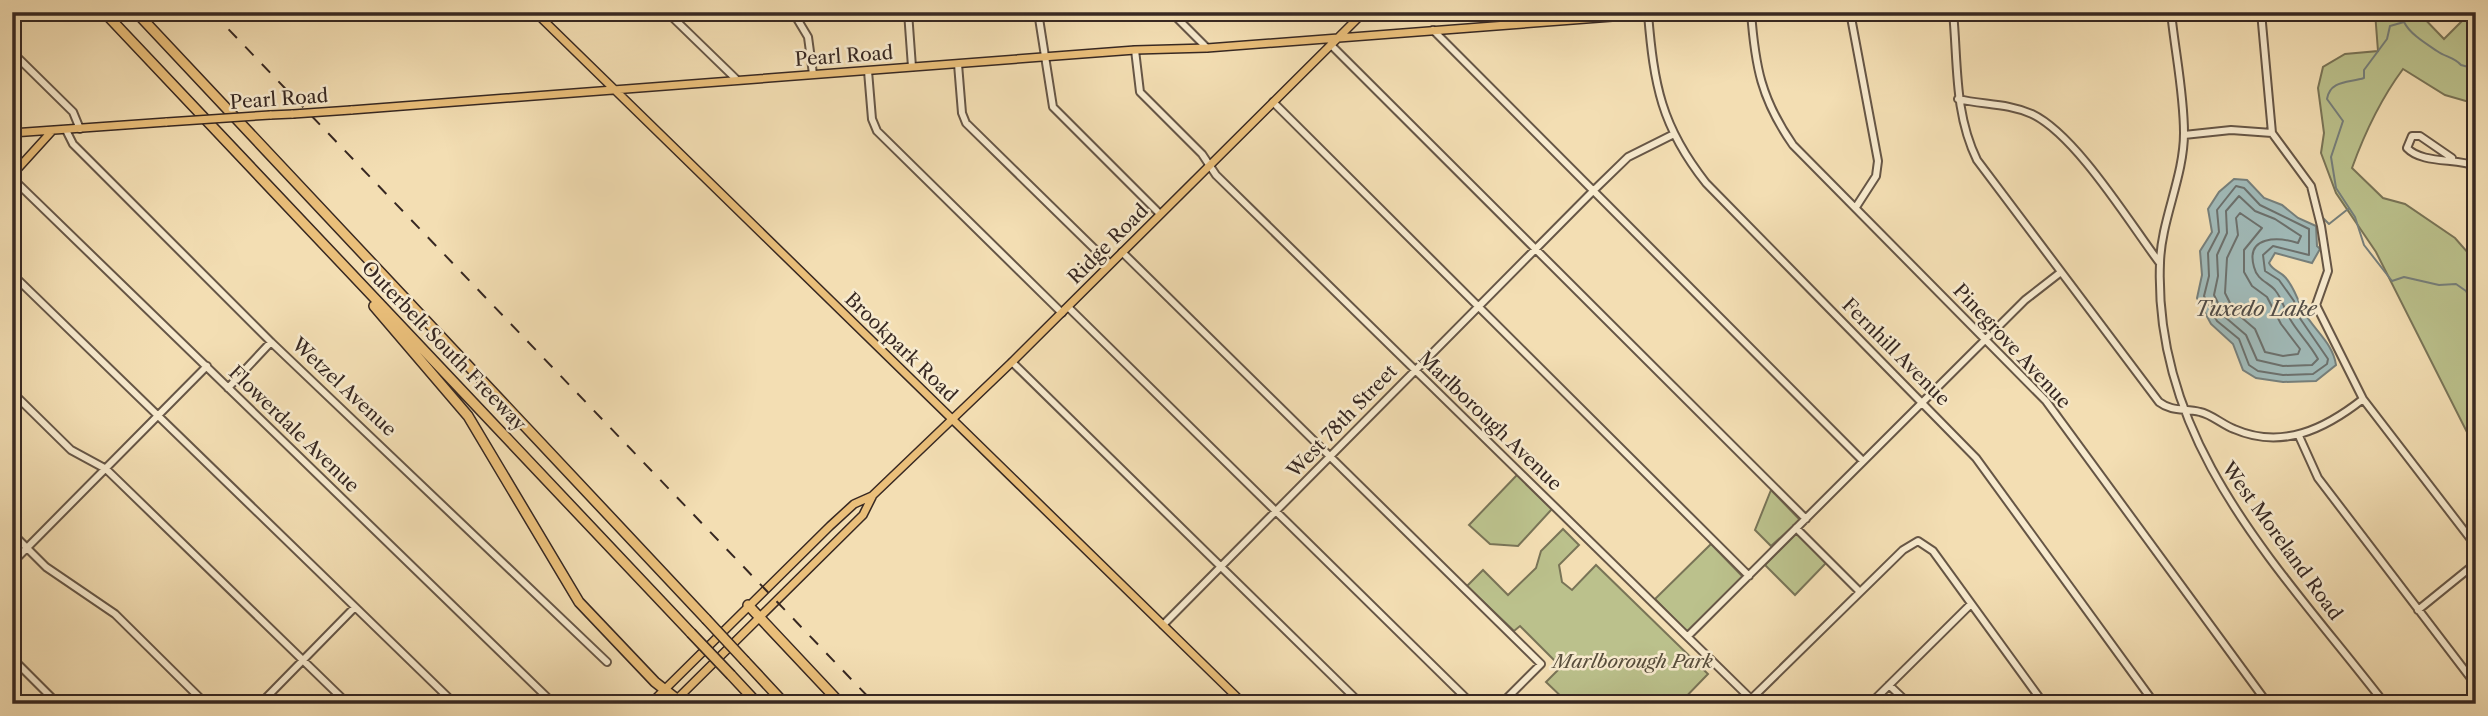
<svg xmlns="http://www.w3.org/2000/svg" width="2488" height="716" viewBox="0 0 2488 716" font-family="'Libre Caslon Text',serif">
<rect width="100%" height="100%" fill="#f3deb3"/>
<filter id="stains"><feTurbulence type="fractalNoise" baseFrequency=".00286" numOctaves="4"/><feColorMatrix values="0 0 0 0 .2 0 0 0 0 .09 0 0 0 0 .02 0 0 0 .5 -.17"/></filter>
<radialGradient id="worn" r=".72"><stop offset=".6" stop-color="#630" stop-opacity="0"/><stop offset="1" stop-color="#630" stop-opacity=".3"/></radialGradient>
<path fill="#bbc18c" stroke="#797457" stroke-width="2" d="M2375 12H2418L2444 39 2467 16 2476 25V104L2445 95 2403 69C2380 100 2365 132 2352 168L2383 198 2405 204 2455 238 2476 262V450L2376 252 2336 193 2321 153 2324 133 2318 88 2323 67 2345 54 2378 51Z
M1517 475 1552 509 1518 546 1490 544 1469 525Z
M1771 490 1800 520 1771 546 1755 530Z
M1563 529 1579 545 1559 565 1562 582 1572 590 1596 565 1708 674 1679 704H1569L1546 682 1561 667 1520 626 1514 631 1467 586 1483 570 1508 595 1536 568 1541 551Z
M1797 533 1826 563 1795 595 1765 565Z
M1711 544 1743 577 1687 632 1655 599Z"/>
<path fill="#a0b9b7" stroke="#767f7b" stroke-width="2" d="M2234 179 2247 180 2264 198 2282 205 2298 218 2316 226 2317 246 2320 249 2312 263 2275 253 2269 263C2273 271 2280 271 2285 277 2295 288 2297 300 2304 312 2314 330 2333 343 2336 365L2316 381 2283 382 2256 378 2243 370 2233 344 2211 324 2197 298 2202 275 2200 251 2212 232 2208 209 2219 192Z"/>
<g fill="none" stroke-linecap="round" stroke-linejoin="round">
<path stroke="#6c706c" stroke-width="2" d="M2236 186 2244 188 2260 205 2309 229V255L2273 246 2263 255 2265 271 2279 280 2294 301 2297 314 2328 359 2327 364 2313 374 2283 375 2258 371 2249 365 2239 339 2217 321 2204 296 2209 276 2208 253 2219 232 2217 210Z
M2239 196 2255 211 2275 219 2301 236 2298 243C2279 237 2245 235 2254 267 2257 280 2268 282 2275 290 2283 300 2284 309 2290 319 2298 333 2310 344 2318 359L2312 365 2283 366 2257 360 2246 335 2225 317 2214 295 2218 276 2217 255 2227 233 2226 211Z
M2240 213 2262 228 2244 250V272L2252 286 2267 297 2281 324 2300 349 2298 354 2283 356 2265 352 2255 329 2234 311 2225 293 2227 258 2238 235 2236 218Z"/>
<path stroke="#767f7b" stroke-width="2" d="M2476 69 2461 65C2454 57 2445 57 2437 51 2425 43 2410 34 2404 22L2390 26 2387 39 2364 70V78C2349 83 2330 80 2327 99L2343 121 2331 157 2336 188 2355 217 2364 245 2392 281 2404 277 2439 285 2456 284 2466 291 2476 309
M2323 218 2329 224 2348 209"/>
<g stroke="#665646" stroke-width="10">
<path id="minor" d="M667 12 736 79
M793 12 808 37 813 74
M908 12 912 67
M1038 12 1053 107 1160 214
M1171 12 1207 48
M1751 12C1755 66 1761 99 1793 145L2046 401 2268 704
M1850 12 1878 161 1876 176 1856 207
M1953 12C1958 63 1954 113 1977 160L2159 402C2172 412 2185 408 2200 412 2211 414 2223 425 2234 429 2282 450 2325 429 2363 399
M2171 12C2175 52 2184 93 2184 133 2184 177 2161 220 2160 263 2153 446 2281 569 2385 704
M2261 12 2272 133 2311 186 2321 226 2328 271 2316 305 2363 399 2476 546
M1648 14C1654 85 1661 126 1706 183L1976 458 2155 704
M1433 30 1863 461
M1331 45 1806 519
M1135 50 1140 92 1202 154 1216 175 1751 699
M12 52 73 112 80 129
M958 64 962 113 966 123 1110 264
M868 71 872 119 877 131 1062 313
M1958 99C1983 105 2007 103 2032 114 2076 135 2129 222 2159 262
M1273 102 1749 576
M66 130 73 144 271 342 607 662
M2184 135 2231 130 2272 133
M2452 158 2420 136H2412L2407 148C2422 164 2456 158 2476 166
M12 178 554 704
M1122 252 1541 664 1501 704
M12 274 455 704
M1068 307 1472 704
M1012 362 1361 704
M228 388 271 342
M12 392 71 450 106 469 348 704
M2299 436 2318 478 2476 685
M1796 528 1860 592
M12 533 46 567 115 614 206 704
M12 563 207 366
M2418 610 2476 563
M1163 625 1593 191 1628 157 1674 134
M1688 636 2025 300 2061 272
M12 658 58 704
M1889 685 1909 704
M260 704 355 607
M1746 704 1903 550 1918 541 1933 551 2044 704
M1870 704 1971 604"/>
</g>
<g stroke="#372822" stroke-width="10">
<path id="major" d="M535 12 1244 704
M2468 12 2476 20
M351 110 1135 50 1207 48 1678 12
M270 115 293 114
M12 133 167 122
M12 175 52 131
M650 704 830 526 854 504 872 496 1012 362 1364 12
M672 704 863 515 872 497"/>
</g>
<g stroke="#372822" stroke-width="12">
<path id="highway" d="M104 12 691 633
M136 12 706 619
M374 306 468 416 579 602 655 682 683 704
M748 605 841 704
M745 661 785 704
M731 675 758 704"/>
</g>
<use href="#minor" stroke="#f7eace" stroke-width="6"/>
<use href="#major" stroke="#eabf7a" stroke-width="7"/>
<use href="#highway" stroke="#eabf7a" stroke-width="9"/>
<path stroke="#372822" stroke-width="2" stroke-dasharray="12 12" stroke-linecap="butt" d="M212 12 875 704"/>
<g stroke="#372822" stroke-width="10" stroke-linecap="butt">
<path id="major-bridge" d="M293 114 351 110
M167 122 270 115"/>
</g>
<g stroke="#372822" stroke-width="12" stroke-linecap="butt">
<path id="highway-bridge" d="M706 619 745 661
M691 633 731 675"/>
</g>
<use href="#major-bridge" stroke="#eabf7a" stroke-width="7"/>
<use href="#highway-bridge" stroke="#eabf7a" stroke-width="9"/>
</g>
<g text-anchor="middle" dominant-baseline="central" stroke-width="5" stroke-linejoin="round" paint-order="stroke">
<g font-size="19" fill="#372822" stroke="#f7eace">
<text transform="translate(844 56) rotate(-4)">Pearl Road</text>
<text transform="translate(279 99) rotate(-4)">Pearl Road</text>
<text transform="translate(1108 244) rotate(-45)">Ridge Road</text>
<text transform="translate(444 346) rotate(46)">Outerbelt South Freeway</text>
<text transform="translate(2012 346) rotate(47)">Pinegrove Avenue</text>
<text transform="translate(901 347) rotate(44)">Brookpark Road</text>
<text transform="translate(1896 352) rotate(45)">Fernhill Avenue</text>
<text transform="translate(344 387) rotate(43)">Wetzel Avenue</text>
<text transform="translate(1342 421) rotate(-46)">West 78th Street</text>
<text transform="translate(1490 421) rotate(44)">Marlborough Avenue</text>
<text transform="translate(294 429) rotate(44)">Flowerdale Avenue</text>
<text transform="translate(2282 541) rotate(54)">West Moreland Road</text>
</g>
<g font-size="19" font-style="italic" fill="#584e3c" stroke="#f7eace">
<text x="1633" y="661">Marlborough Park</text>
</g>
<g font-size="21" font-style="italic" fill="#514c47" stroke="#f7eace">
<text x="2256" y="308">Tuxedo Lake</text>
</g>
</g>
<rect width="2488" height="716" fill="none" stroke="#f3deb3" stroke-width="42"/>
<rect x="14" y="14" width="2460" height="688" fill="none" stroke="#372822" stroke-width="3.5"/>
<rect x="21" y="21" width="2446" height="674" fill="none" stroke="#372822" stroke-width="2"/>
<rect width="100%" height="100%" filter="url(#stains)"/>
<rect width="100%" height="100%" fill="url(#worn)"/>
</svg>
